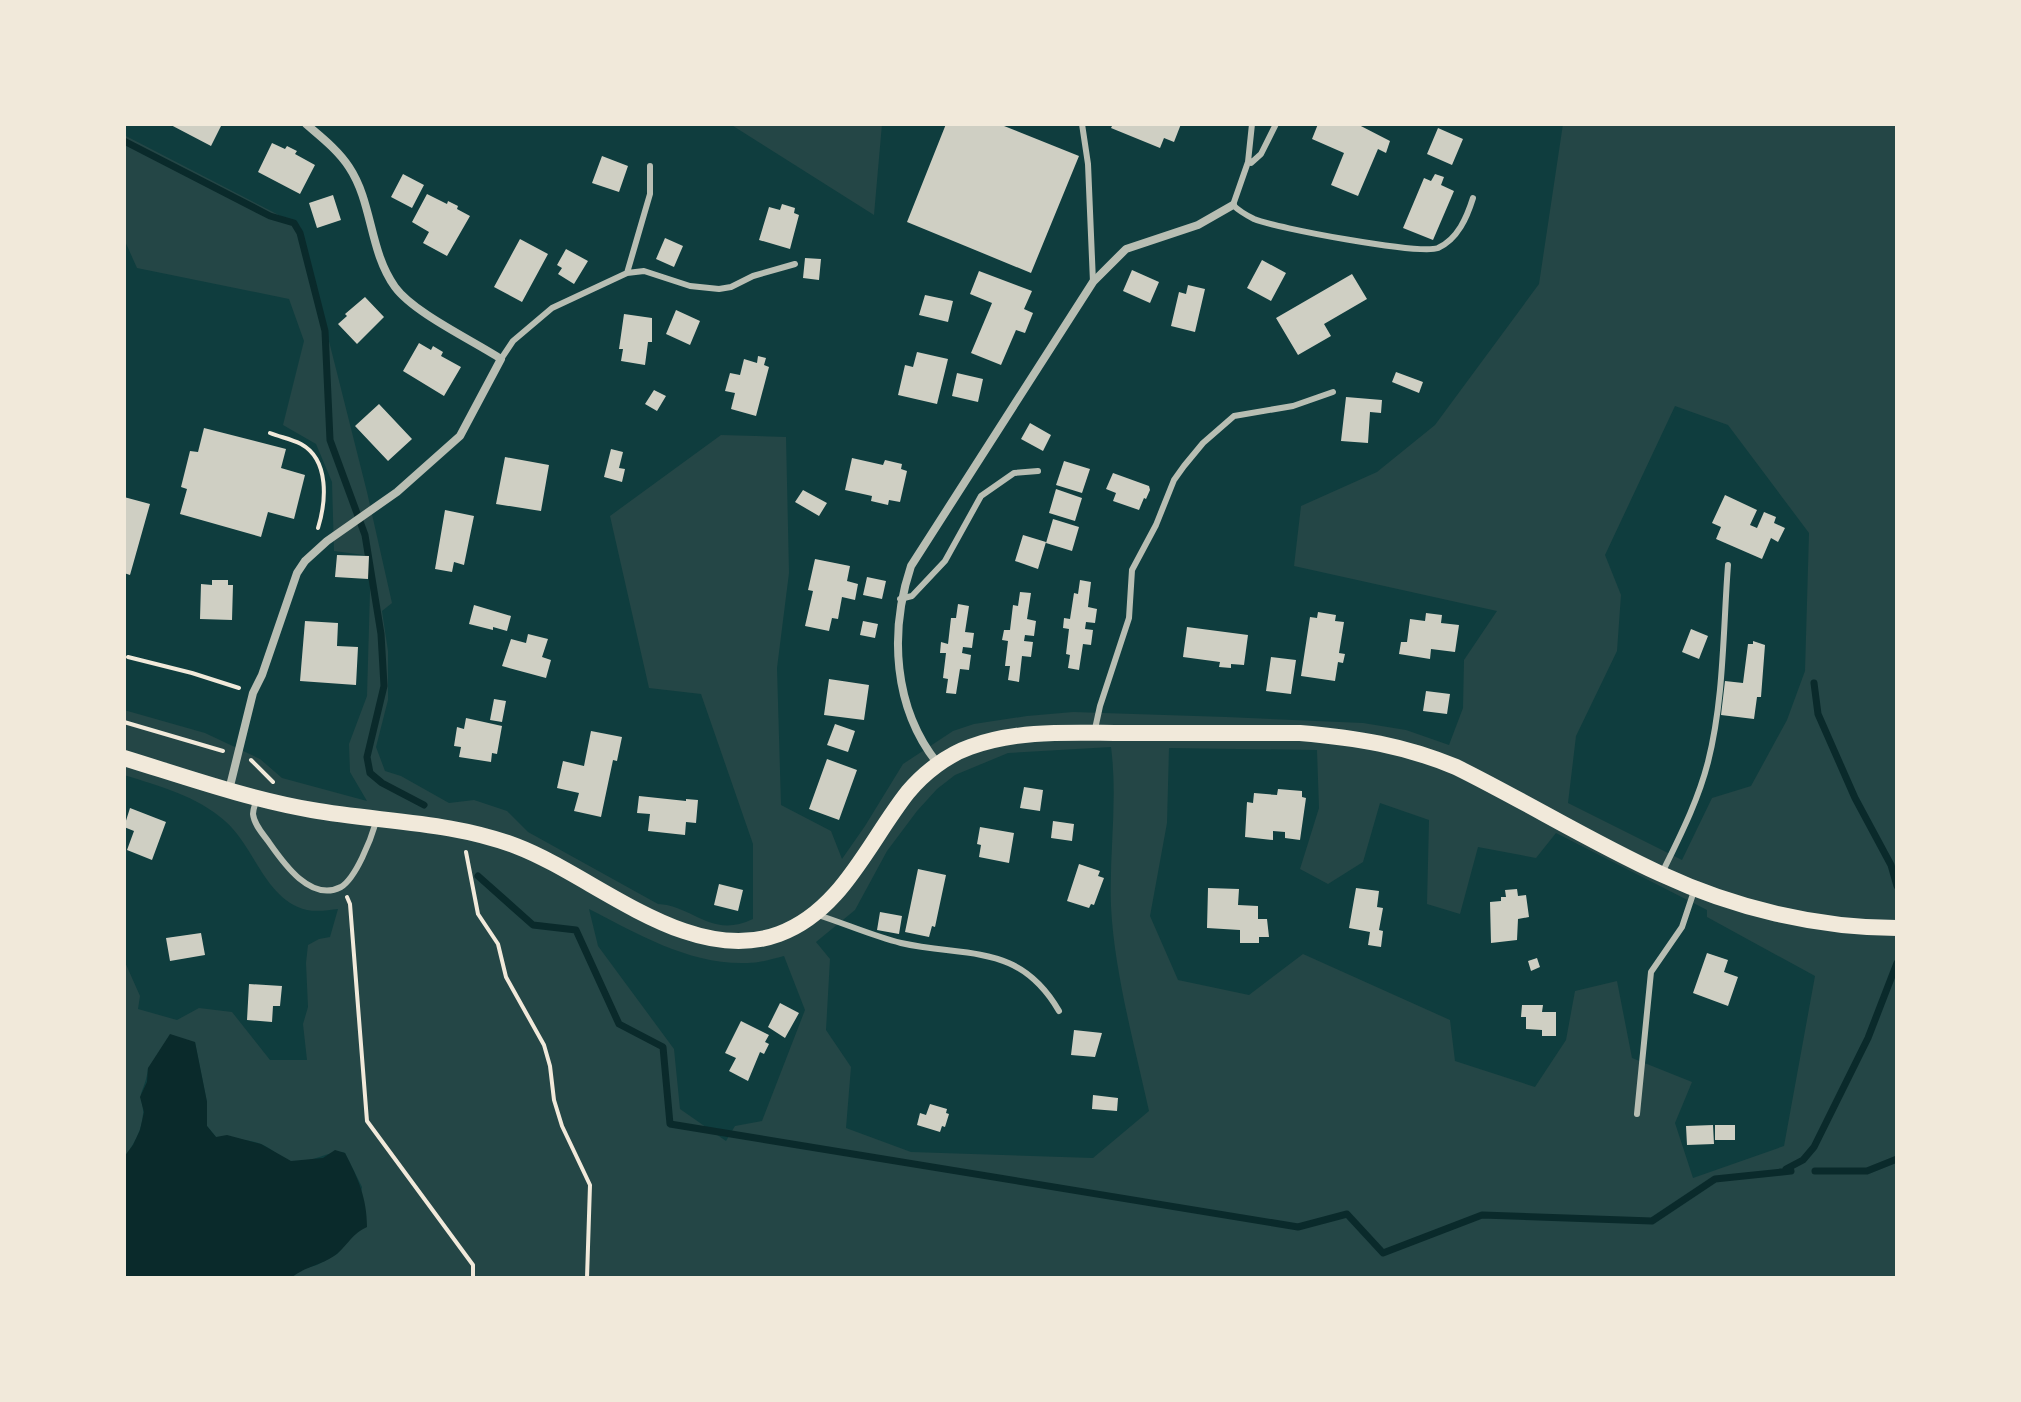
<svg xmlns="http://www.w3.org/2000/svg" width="2021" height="1402" viewBox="0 0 2021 1402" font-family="'DM Sans',sans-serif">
<rect width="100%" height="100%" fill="#0f3d3e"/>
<path fill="#244646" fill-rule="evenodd" d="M730 124H882L874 215Z
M1563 124H1897V1278H291L303 1269 317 1265 337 1254 356 1232 362 1187 345 1153C333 1148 308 1166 289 1161 279 1157 271 1148 261 1144 248 1139 230 1139 216 1137L207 1126V1102L195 1042 148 1068C147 1079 144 1085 141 1094 140 1101 144 1107 143 1114 142 1130 134 1145 124 1157V960L140 996 138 1009 177 1020 199 1008 232 1012 270 1060H307L303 1024 308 1007 306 963 308 945 319 939 330 937 338 909C329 910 317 912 307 910 265 900 255 847 225 821 197 796 159 786 124 775V710L205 733 260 759 282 778 367 801 350 772 349 744 367 696 371 556 334 551 332 482 316 444 283 425 304 341 289 299 137 268 124 239V135L300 226 367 492 392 603 382 611 388 651V700L376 747 385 771 401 776 449 803 474 800 507 811 528 832 658 904C694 906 711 939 753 919V844L701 694 649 688 610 516 721 435 786 437 789 573 777 668 781 805 831 831 842 859 865 826 903 764 953 731 974 724 1027 716 1073 712 1226 717 1363 723 1406 730 1449 745 1463 708 1464 660 1497 611 1294 566 1301 506 1377 472 1435 425 1539 284ZM1675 406 1728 425 1809 533 1805 671 1787 720 1751 786 1712 798 1682 860 1568 803 1576 736 1617 651 1621 595 1605 555ZM1111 747C1118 800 1109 853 1111 906 1114 971 1135 1047 1149 1111L1093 1158 911 1152 846 1128 851 1067 826 1030 830 959 816 942 855 910 887 851 917 811 937 789 955 775 1008 753ZM1169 748 1317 750 1319 808 1300 869 1328 884 1363 862 1380 803 1429 820 1427 904 1460 914 1478 847 1536 858 1556 833 1707 910V917L1815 976 1784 1146 1693 1178 1675 1123 1692 1082 1632 1058 1617 981 1575 991 1566 1040 1535 1087 1455 1061 1450 1020 1303 954 1249 995 1178 980 1150 916 1167 823ZM589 909C638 934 690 965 747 963 760 963 772 959 784 956L805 1010 762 1121 735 1126 726 1141 680 1109 674 1049 598 946Z"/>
<path fill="#0a2a2b" d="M170 1034 195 1042 207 1102V1126L216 1137 227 1135 261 1144 291 1161 323 1158 335 1150 345 1153C358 1178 367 1198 367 1227 353 1233 349 1243 338 1253 324 1265 305 1266 291 1278H124V1157L133 1145 140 1130 144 1112 140 1097 147 1082 148 1068Z"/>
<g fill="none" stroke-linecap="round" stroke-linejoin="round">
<path stroke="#0a2a2b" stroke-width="7" d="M124 141 270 216 294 223 300 233 325 331 330 440 365 535 381 634 384 686 367 757 370 773 382 783 424 805
M1814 683 1818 714 1855 798 1891 865 1897 886
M478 876 533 925 576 930 619 1024 663 1047 670 1124 1298 1227 1347 1214 1383 1253 1482 1215 1652 1221 1715 1179 1791 1171
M1786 1169 1803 1160 1814 1147 1868 1038 1897 963
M1815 1171H1867L1897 1159"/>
</g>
<path fill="#cfcfc3" d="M169 124H222L211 146Z
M946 124H999L1079 156 1031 273 907 222Z
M1113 124H1181L1174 142 1164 138 1160 148 1111 128Z
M1318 124H1357L1390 141 1386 153 1378 149 1358 196 1331 185 1344 153 1312 139Z
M1438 128 1463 139 1452 165 1427 154Z
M272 143 285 149 287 146 297 151 295 154 315 165 300 194 258 172Z
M602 156 628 166 619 192 592 183Z
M403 174 424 185 412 208 391 197Z
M1435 174 1444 177 1441 185 1454 191 1433 240 1403 228 1424 178 1431 181Z
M427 194 447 204 448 201 458 206 457 209 470 216 447 256 423 243 429 232 412 222Z
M333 195 341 220 317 228 309 203Z
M782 204 795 208 794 213 799 215 790 249 759 240 769 207 780 210Z
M665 238 683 246 674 267 656 259Z
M520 239 548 254 522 302 494 287Z
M566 249 588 261 574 284 558 274 562 268 557 265Z
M805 258 821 259 819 280 803 278Z
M1262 260 1286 273 1271 301 1247 288Z
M1132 270 1159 282 1150 303 1123 291Z
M979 271 1032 291 1024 309 1033 313 1025 333 1016 330 1001 365 971 353 992 303 970 294Z
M1352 274 1367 299 1324 324 1331 336 1298 355 1276 318Z
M1188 285 1205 289 1195 332 1171 326 1179 292 1186 294Z
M925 295 953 301 948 322 919 315Z
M365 297 384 317 357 344 338 324 347 316 345 314Z
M676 310 700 321 690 345 666 334Z
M624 314 652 318V342H648L645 365 621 361 623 349H619Z
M419 343 431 350 433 346 443 352 441 356 461 367 444 396 403 371Z
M917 352 948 359 937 404 898 395 905 365 913 367Z
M758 356 766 358 764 365 769 367 756 416 731 409 735 393 725 391 730 373 740 375 744 359 757 363Z
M1396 372 1423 382 1419 393 1392 382Z
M957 373 983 379 978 402 952 396Z
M654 390 666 396 657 411 645 404Z
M1346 397 1382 400 1381 413 1370 412 1368 443 1341 441Z
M379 404 412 439 388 461 355 426Z
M1030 423 1051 435 1043 451 1021 439Z
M204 428 286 449 281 468 305 475 294 519 268 512 261 537 180 514 187 489 181 487 190 451 198 452Z
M611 449 623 452 619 468 625 469 622 482 604 477Z
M505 457 549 465 541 511 496 504Z
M852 458 883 465 885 460 902 464 901 469 907 471 900 502 889 500 888 505 871 501 872 496 845 490Z
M1064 461 1090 469 1082 493 1056 485Z
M1113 473 1149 486 1150 490 1146 499 1144 498 1139 510 1113 501 1116 493 1106 489Z
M1056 489 1082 498 1075 521 1049 513Z
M803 490 827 503 819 516 795 502Z
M1725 495 1757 510 1750 525 1757 528 1764 512 1776 517 1774 523 1785 528 1778 542 1771 538 1762 559 1716 539 1721 527 1712 523Z
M124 497 150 504 130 575 124 573Z
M445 510 474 516 464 565 454 562 452 572 435 569Z
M1053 519 1079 527 1072 551 1046 543Z
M1023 535 1046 542 1038 569 1015 561Z
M337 555 369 556 368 579 335 577Z
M815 559 850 566 847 581 858 584 855 600 842 597 838 619 832 618 829 631 805 626 813 591 808 590Z
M867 577 886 581 882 599 863 595Z
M212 580H228V585H233L232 620 200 619 201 584 212 585Z
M1080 580 1091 582 1088 607 1097 609 1095 623 1086 622 1085 629 1093 630 1091 645 1083 644 1079 670 1068 668 1070 655 1066 654 1069 629 1063 628 1064 618 1070 619 1074 593 1078 594Z
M1020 592 1031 593 1027 619 1036 621 1034 636 1025 635 1024 641 1033 642 1031 657 1022 656 1019 682 1008 680 1010 666H1005L1008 641 1002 640 1004 630H1010L1013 605 1018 606Z
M958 604 969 606 965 632 974 633 972 648 963 647 962 653 971 655 969 670 960 669 956 694 946 693 948 679 943 678 946 653H940L941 642 948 644 951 618H956Z
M474 605 511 616 507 631 493 627V630L469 624Z
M1318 612 1336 615 1335 621 1344 622 1339 653 1345 654 1343 663 1338 662 1335 681 1301 676 1310 617 1317 618Z
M1426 613 1442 615 1441 623 1459 625 1455 652 1431 649 1430 659 1399 654 1401 642H1407L1410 619 1425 621Z
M305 621 338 623 337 646 358 647 356 685 300 681Z
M863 621 878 624 875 638 860 635Z
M1187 627 1248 635 1244 665 1231 664V668L1219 667 1220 662 1183 657Z
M1691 629 1708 636 1699 659 1682 652Z
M528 634 548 639 542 657 551 660 546 678 502 666 511 639 526 643Z
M1753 641 1765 645 1761 697H1757L1754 719 1721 715 1725 681 1743 683 1748 644H1753Z
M1271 657 1296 660 1291 694 1266 691Z
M829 679 869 685 864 720 824 715Z
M1426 691 1450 694 1447 714 1423 711Z
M494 699 506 701 502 722 490 720Z
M466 718 502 726 497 754 492 753 491 762 459 757 461 747 454 746 457 727 464 729Z
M835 724 855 731 848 752 827 745Z
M591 731 622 737 617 761 613 760 601 817 574 811 579 793 557 788 563 761 584 766Z
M827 759 857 770 839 820 809 809Z
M1024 787 1043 790 1040 811 1020 808Z
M1278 789 1302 791V797L1306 798 1300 840 1285 838V832L1273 831V840L1245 837 1247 802 1253 803 1254 793 1277 795Z
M639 796 686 801V799L698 800 696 823 686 822 685 835 648 831 650 814 637 813Z
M130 808 166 822 152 860 127 850 134 831 124 827Z
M1053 821 1074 824 1072 841 1051 838Z
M980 827 1014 833 1009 863 979 857 981 845 977 844Z
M1079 864 1100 871 1098 876 1104 878 1094 905 1091 904 1089 908 1067 901Z
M918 869 946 875 935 927 932 926 929 937 905 932Z
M719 884 743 890 738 911 714 905Z
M1208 888 1239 889 1238 905 1258 906V919H1267L1269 937H1259V943H1240V930L1207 928Z
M1356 888 1379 891 1377 907 1383 908 1379 930 1383 931 1381 947 1368 945 1370 932 1349 928Z
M1517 889 1518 896 1526 895 1529 917 1518 919 1517 940 1491 943 1490 902 1501 901V897H1506L1505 890Z
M880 912 902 916 899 934 877 930Z
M201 933 205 955 170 961 166 938Z
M1707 953 1728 960 1724 972 1738 977 1728 1006 1693 993Z
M1537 958 1540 967 1531 971 1528 961Z
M249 984 282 986 280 1006H273L272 1022 247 1020Z
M780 1003 799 1013 785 1038 768 1027Z
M1522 1005H1543L1542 1012H1556V1036H1542V1030L1526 1029V1017H1521Z
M741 1021 769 1035 765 1042 769 1044 764 1054 760 1052 748 1081 729 1071 736 1058 725 1053Z
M1074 1030 1102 1033 1095 1057 1071 1055Z
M1093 1095 1118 1098 1117 1111 1092 1109Z
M930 1104 947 1109 946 1113 949 1114 945 1127 942 1126 940 1132 917 1125 920 1113 926 1115Z
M1713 1125 1714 1144 1687 1145 1686 1126Z
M1715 1125H1735V1140H1715Z"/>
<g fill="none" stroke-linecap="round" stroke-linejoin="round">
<path stroke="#f1e9da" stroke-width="4" d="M270 433C280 437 291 439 301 444 330 460 326 502 318 528
M128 657 192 673 239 688
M124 722 223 751
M251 760 273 782
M466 852 478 914 498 944 506 977 544 1045 550 1066 554 1100 562 1126 590 1185 587 1278
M347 897 350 904 367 1121 473 1265V1278"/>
<path stroke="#b8beb3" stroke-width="6" d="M1082 124 1088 164 1093 282
M1252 124 1248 162 1233 205C1239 211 1246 215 1254 219 1275 228 1420 255 1438 248 1458 239 1467 217 1473 198
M1248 162 1251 163 1261 154 1276 124
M627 273 650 194V166
M501 359 513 341 552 308 627 273 644 271 690 286 719 289 731 287 753 276 795 264
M900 599 912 596 945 561 981 496 1014 473 1038 471
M1095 729 1100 706 1129 618 1132 570 1156 525 1174 480 1184 466 1203 443 1234 416 1293 406 1333 392
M256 801C255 805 253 809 253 814 254 824 262 833 268 841 282 861 310 903 341 887 356 878 371 839 376 822
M1663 871C1680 836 1698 801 1708 762 1724 699 1723 630 1728 565
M818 915C846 924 873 936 901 943 967 958 1019 942 1059 1011
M1637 1114 1651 972 1682 927 1694 891"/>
<path stroke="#b8beb3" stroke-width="8" d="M938 764C893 708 889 632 911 566L1093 282 1126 249 1198 225 1233 205
M229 790 253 693 262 675 297 573 305 561 327 541 397 492 460 436 501 359C472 340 414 313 395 287 369 251 373 203 349 167 338 150 321 137 306 124"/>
<path stroke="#f1e9da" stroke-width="16" d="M124 758C186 777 248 799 312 810 379 822 451 821 516 846 595 876 689 967 779 934 842 911 869 841 908 792 924 773 947 755 970 747 1019 729 1073 733 1124 733 1183 733 1241 733 1300 733 1357 738 1403 745 1456 767 1525 801 1591 842 1661 874 1734 908 1817 928 1897 928"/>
</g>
<rect width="2021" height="1402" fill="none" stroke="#f1e9da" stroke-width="252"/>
</svg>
